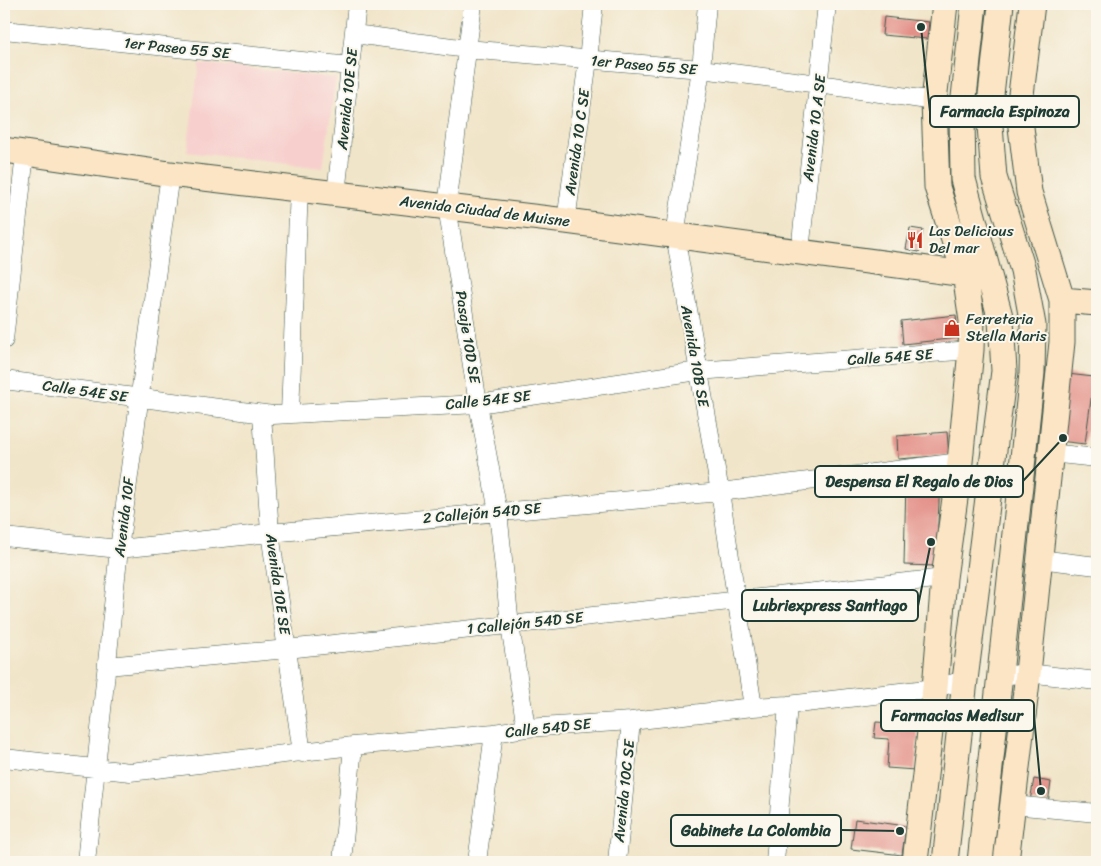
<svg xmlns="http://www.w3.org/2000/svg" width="1101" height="866" viewBox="0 0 1101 866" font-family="Sriracha,sans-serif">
<rect width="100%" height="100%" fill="#fbf7ec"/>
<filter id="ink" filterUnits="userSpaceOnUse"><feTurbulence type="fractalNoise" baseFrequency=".02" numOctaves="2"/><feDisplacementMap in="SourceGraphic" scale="10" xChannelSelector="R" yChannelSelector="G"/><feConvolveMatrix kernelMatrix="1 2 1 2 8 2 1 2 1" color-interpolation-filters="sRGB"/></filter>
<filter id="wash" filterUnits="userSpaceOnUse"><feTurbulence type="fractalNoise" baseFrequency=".0096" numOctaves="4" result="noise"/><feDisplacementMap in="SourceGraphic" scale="20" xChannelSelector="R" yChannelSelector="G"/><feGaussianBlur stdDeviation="1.12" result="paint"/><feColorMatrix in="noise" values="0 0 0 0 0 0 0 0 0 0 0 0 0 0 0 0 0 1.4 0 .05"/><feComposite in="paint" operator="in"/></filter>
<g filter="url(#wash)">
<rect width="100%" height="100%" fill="#f1e5c9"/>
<path fill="#f7d0ce" d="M199 63 336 78 323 168 187 152Z"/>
<g id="blocks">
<path fill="#e39088" d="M884 17 929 22 927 39 882 35Z
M910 228 923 230 919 252 906 249Z
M956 315 958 338 903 344 901 321Z
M1067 374 1094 377 1085 444 1059 441Z
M947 432 949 455 898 459 897 436Z
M906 479 940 480 936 566 904 565Z
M876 722 919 725 915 770 887 768 889 739 874 738Z
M1034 779 1051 782 1048 804 1030 801Z
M855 819 906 826 902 855 851 849Z"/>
</g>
</g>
<g filter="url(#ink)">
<use href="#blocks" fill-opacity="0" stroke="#3e564a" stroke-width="1"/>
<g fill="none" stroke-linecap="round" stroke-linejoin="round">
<g stroke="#3e564a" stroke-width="19">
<path id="street" d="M473 4 447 206 478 404 498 512 510 625 526 728
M707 4 701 69 675 235 720 492 753 707
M4 30 350 66
M354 34 467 49 701 69 819 84 934 101
M336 194 357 4
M566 221 588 60 594 4
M800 251 827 4
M4 340 25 154
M4 380 273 415 478 404 698 371 971 350
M290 413 299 189
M262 414 270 533 302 753
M1050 453 1097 458
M4 537 119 549 270 533 720 492 960 462
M1039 559 1097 566
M107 666 287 649 944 578
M1000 676 1028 673 1097 681
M4 758 130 772 353 746 494 733 526 728 631 721 753 707 788 705 935 688 965 680
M1013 805 1097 813
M86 862 119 549 170 174
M342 862 353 746
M477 862 494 733
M617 862 631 721
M775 862 788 705"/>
</g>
<g stroke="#3e564a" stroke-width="27">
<path id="secondary" d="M4 150 170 174 566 221 965 274
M1062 300 1097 303
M915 862 935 688 944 578 960 462 971 350 972 321 965 274 937 187 934 101 945 4
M945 862 965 680 1004 371 1001 320 963 179 962 116 974 4
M980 862 1032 373 1033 325 1023 270 994 177 989 113 1001 4
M1006 862 1028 673 1062 342V300L1029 192 1019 111 1032 4"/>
</g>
<use href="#street" stroke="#fff" stroke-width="18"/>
<use href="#secondary" stroke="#fce5c4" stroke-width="25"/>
</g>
</g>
<defs>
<g id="restaurant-bare" transform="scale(1.35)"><path d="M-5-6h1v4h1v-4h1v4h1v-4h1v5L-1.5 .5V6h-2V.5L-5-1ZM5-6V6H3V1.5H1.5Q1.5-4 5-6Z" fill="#c8321e" stroke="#fbf7ec" stroke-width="2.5" paint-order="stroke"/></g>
<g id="shop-bare" transform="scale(1.35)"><path d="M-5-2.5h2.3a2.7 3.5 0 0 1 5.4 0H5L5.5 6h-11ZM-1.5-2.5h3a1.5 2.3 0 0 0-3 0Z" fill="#c8321e" stroke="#fbf7ec" stroke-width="2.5" paint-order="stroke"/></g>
</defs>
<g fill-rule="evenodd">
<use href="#restaurant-bare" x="915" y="240"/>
<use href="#shop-bare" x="952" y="328"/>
</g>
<g text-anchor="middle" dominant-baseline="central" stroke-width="4" stroke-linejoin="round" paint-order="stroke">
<g font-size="15" fill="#1f3d34" stroke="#fbf7ec">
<text transform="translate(177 48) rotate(6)">1er Paseo 55 SE</text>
<text transform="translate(644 65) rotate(5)">1er Paseo 55 SE</text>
<text transform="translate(347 99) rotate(-84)">Avenida 10E SE</text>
<text transform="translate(814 128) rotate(-83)">Avenida 10 A SE</text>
<text transform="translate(577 142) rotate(-82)">Avenida 10 C SE</text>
<text transform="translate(485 211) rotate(7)">Avenida Ciudad de Muisne</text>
<text transform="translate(468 337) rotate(81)">Pasaje 10D SE</text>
<text transform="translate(695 356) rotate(80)">Avenida 10B SE</text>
<text transform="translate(890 357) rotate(-4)">Calle 54E SE</text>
<text transform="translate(85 391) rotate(8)">Calle 54E SE</text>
<text transform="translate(488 400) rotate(-6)">Calle 54E SE</text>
<text transform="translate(482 513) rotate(-5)">2 Callejón 54D SE</text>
<text transform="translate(124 517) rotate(-83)">Avenida 10F</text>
<text transform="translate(278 584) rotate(82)">Avenida 10E SE</text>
<text transform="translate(525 623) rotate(-6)">1 Callejón 54D SE</text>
<text transform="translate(548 728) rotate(-6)">Calle 54D SE</text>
<text transform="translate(624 791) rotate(-84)">Avenida 10C SE</text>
</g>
<g font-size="15" fill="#1f3d34" stroke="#fbf7ec" text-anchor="start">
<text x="929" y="231">Las Delicious<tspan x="929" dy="17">Del mar</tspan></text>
<text x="966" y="319">Ferreteria<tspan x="966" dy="17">Stella Maris</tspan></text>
</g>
</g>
<path fill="none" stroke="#1f3d34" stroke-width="2" d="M921 27L930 112M1063 438L1023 481M931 542L918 606M1041 791L1034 716M900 831L841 830"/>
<g fill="#1f3d34" stroke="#fbf7ec" stroke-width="2">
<circle cx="921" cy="27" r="5"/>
<circle cx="1063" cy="438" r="5"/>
<circle cx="931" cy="542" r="5"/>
<circle cx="1041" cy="791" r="5"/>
<circle cx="900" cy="831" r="5"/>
</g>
<g fill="#fbf7ec" stroke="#1f3d34" stroke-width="2">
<rect x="930" y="96" width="149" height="31" rx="5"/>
<rect x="815" y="466" width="208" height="31" rx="5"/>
<rect x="742" y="590" width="176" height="31" rx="5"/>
<rect x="881" y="700" width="153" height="31" rx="5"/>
<rect x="671" y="815" width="170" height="31" rx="5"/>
</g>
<g font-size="16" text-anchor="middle" font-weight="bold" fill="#1f3d34">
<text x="1005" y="117">Farmacia Espinoza</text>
<text x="919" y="487">Despensa El Regalo de Dios</text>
<text x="830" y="611">Lubriexpress Santiago</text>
<text x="957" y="721">Farmacias Medisur</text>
<text x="756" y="836">Gabinete La Colombia</text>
</g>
<rect width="1101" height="866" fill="none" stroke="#fbf7ec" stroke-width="20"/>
</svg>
